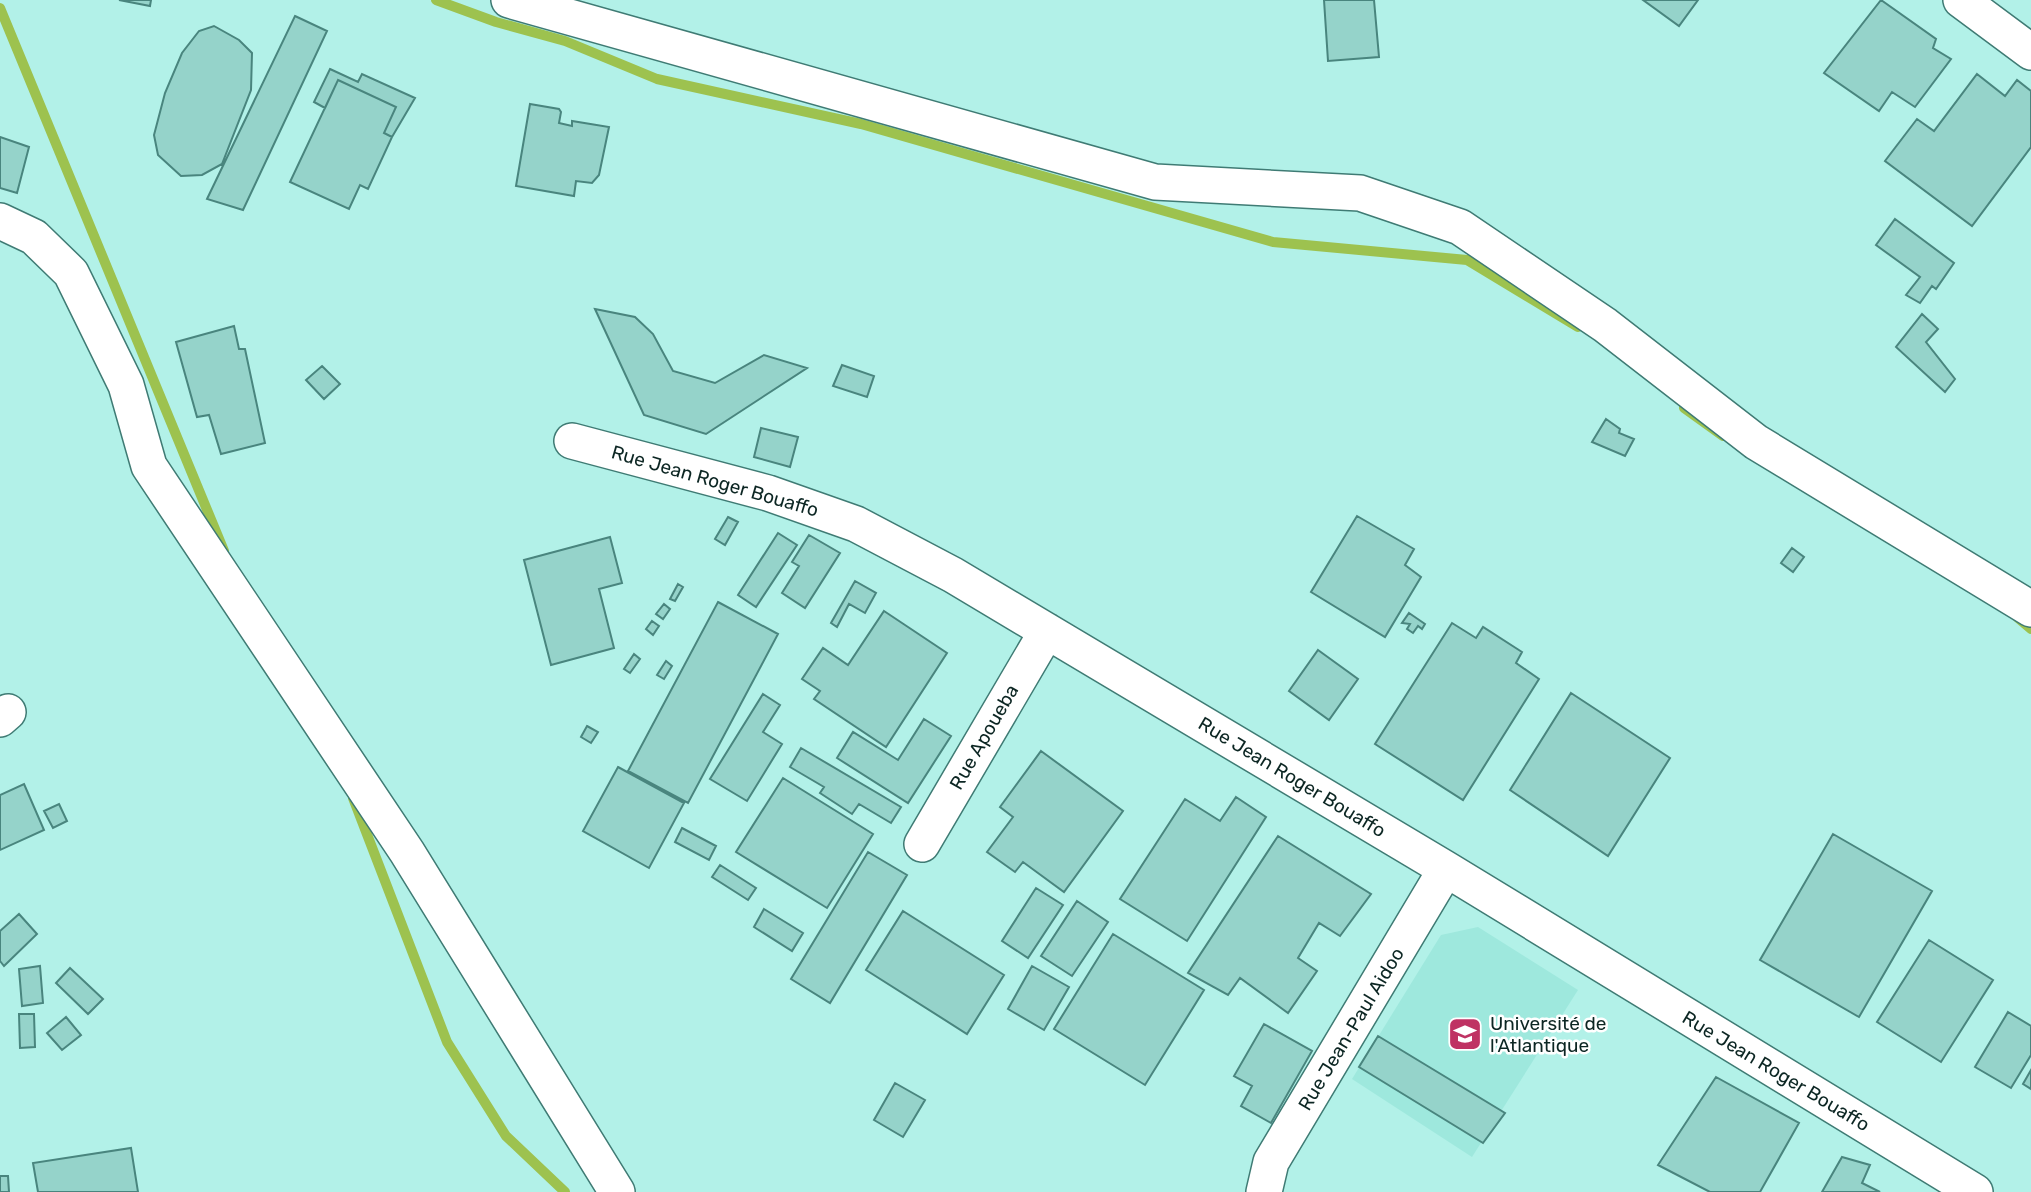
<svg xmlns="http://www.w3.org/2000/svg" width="2031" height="1192" viewBox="0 0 2031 1192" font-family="Rubik,sans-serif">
<rect width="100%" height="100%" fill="#b2f1e8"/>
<path fill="#9ee8dd" d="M1478 927 1578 990 1472 1157 1352 1079 1441 935Z"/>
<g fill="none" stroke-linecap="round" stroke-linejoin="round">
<path stroke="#9dc24f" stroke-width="10" d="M436 0 496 22 565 41 657 79 861 124 1273 242 1467 260 1578 327
M0 8 224 551
M1684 408 1723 436
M2018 618 2031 629
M353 798 447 1042 506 1136 565 1192"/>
</g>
<path fill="#95d3ca" stroke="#49857e" stroke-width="2" d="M119 0H151L150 6Z
M1324 0H1374L1379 57 1328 61Z
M1643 0H1698L1679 26Z
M1881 0 1936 39 1933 48 1951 59 1915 107 1892 92 1879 111 1824 73Z
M295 16 327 31 243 210 207 199Z
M214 26 239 40 252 53 251 90 222 164 202 175 181 176 158 155 154 135 165 93 182 53 199 31Z
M330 69 358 82 362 74 415 98 392 137 384 133 396 107 338 80 325 108 314 102Z
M1977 74 2005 96 2017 80 2031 91V147L1972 226 1885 161 1917 119 1934 131Z
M338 80 396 107 384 133 392 137 368 189 360 185 349 209 290 182Z
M530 104 559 109 561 112 559 123 572 126V121L609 127 599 175 592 183 576 181 574 196 516 186Z
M0 137 29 147 17 193 0 188Z
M1895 219 1954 263 1936 289 1932 286 1920 303 1906 295 1920 277 1876 245Z
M595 309 635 317 653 334 673 371 715 383 764 355 807 368 706 434 644 415Z
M1922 314 1938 329 1926 342 1955 379 1945 392 1896 347Z
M234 326 239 349H245L265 443 221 454 209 415 197 417 176 342Z
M842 365 874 376 867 397 833 386Z
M322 366 340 384 324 399 306 380Z
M1606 419 1620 429 1619 433 1634 439 1625 456 1592 442Z
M761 428 798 437 790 467 754 457Z
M1357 516 1414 549 1405 565 1421 577 1385 637 1311 592Z
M728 517 738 522 725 545 715 539Z
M778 533 797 545 756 607 738 595Z
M809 535 840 553 805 608 782 593 799 566 792 562Z
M610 537 622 583 599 589 614 648 551 665 524 560Z
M1792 548 1804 557 1793 572 1781 563Z
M855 581 876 593 865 613 849 604 837 627 831 623Z
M678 584 683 587 675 601 670 599Z
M718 602 778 634 688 803 628 771Z
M664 604 670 609 663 619 656 614Z
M884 611 947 653 886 747 814 699 820 691 802 679 823 648 848 665Z
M1409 613 1425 624 1422 629 1418 626 1413 633 1407 629 1410 624 1402 623Z
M652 621 659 626 653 635 646 629Z
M1452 623 1476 638 1483 627 1522 652 1516 663 1539 679 1463 800 1375 744Z
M1318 650 1358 679 1329 720 1289 691Z
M634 654 640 659 630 673 624 669Z
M666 661 672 666 664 679 657 675Z
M1571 693 1670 758 1608 856 1510 790Z
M763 694 780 705 763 732 782 744 747 801 710 779Z
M924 719 951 736 908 803 837 758 853 732 898 760Z
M587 726 598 732 591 743 581 737Z
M801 748 901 807 891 823 859 804 852 814 820 793 824 787 790 767Z
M1041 751 1123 811 1064 892 1023 862 1015 872 987 852 1013 817 1000 807Z
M618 767 684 803 649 868 583 831Z
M783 778 873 834 827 908 736 852Z
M24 784 44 830 0 850V795Z
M1236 797 1266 817 1187 941 1120 899 1185 799 1220 821Z
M59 804 67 821 53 828 44 811Z
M682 828 716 846 709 860 675 842Z
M1833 834 1932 891 1859 1017 1760 960Z
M1278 836 1371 894 1340 936 1319 923 1298 958 1317 971 1288 1013 1240 978 1228 995 1188 973Z
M868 852 907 875 830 1003 791 979Z
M720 865 756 888 748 900 712 877Z
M1036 888 1063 905 1028 958 1002 941Z
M1077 901 1108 922 1072 976 1041 956Z
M764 909 803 933 792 951 754 927Z
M903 911 1004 975 967 1034 866 970Z
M19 914 37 934 4 966 0 961V931Z
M1113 934 1204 990 1145 1085 1054 1029Z
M1929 940 1993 980 1941 1062 1877 1022Z
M40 966 43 1003 22 1006 19 969Z
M1032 966 1069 987 1044 1030 1008 1009Z
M70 968 103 999 88 1014 56 983Z
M2008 1012 2031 1026V1055L2011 1088 1975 1067Z
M19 1014H34L35 1047 20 1048Z
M66 1017 81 1035 62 1050 47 1033Z
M1264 1024 1312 1051 1271 1123 1241 1106 1252 1086 1234 1076Z
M1378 1036 1505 1113 1483 1143 1359 1067Z
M2031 1070V1089L2023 1084Z
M1716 1077 1799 1123 1760 1192H1710L1658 1165Z
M895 1083 925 1100 903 1137 874 1120Z
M131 1148 138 1192H38L33 1163Z
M1842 1157 1870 1165 1862 1183 1880 1192H1822Z
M0 1176H8L9 1192H0Z"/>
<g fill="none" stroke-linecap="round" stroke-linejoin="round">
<g stroke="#3f7b74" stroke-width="38">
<path id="minor" d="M509 0 1155 182 1360 193 1460 227 1605 325 1756 442 2031 609
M1961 0 2031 52
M0 221 34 237 71 273 126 385 149 466 407 852 617 1192
M572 441 768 493 856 524 953 575 1446 869 1975 1192
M0 719 8 712
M922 844 1047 631
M1264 1192 1271 1162 1446 869"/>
</g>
<use href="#minor" stroke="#fff" stroke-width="35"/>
</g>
<defs>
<g id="university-square" transform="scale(1.75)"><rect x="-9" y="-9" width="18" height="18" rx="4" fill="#bf3263" stroke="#fff"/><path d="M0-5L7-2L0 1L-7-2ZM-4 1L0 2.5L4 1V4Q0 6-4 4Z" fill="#fff"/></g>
</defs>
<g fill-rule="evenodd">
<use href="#university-square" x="1465" y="1034"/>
</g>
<g text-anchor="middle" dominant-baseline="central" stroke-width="5" stroke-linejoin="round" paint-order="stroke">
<g font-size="19" fill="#0c2623" stroke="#fff">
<text transform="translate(715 481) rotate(16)">Rue Jean Roger Bouaffo</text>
<text transform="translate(984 737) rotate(-60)">Rue Apoueba</text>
<text transform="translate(1292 777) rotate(31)">Rue Jean Roger Bouaffo</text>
<text transform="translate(1351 1029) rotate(-59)">Rue Jean-Paul Aidoo</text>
<text transform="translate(1776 1071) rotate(31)">Rue Jean Roger Bouaffo</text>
</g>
<g font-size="19" fill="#0c2623" stroke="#fff" text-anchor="start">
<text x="1490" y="1023">Université de<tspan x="1490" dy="22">l'Atlantique</tspan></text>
</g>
</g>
</svg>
